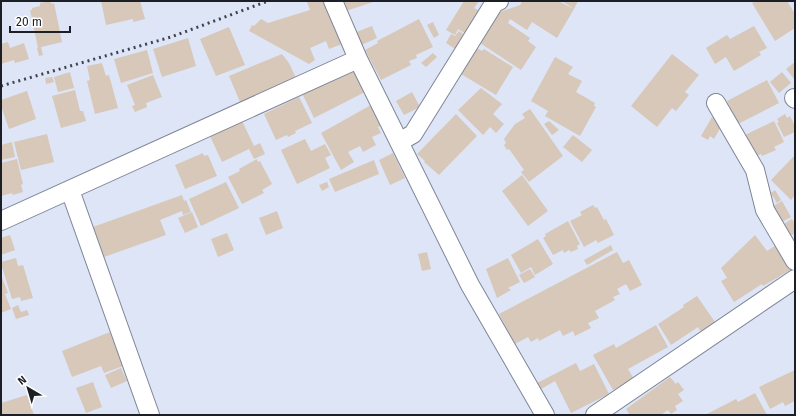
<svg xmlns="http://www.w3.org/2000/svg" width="796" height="416" viewBox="0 0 796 416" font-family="'Fira Sans',sans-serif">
<rect width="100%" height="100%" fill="#dde5f7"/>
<path fill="#d7c8b9" d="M51 1V4L54 3 62 42 41 47 43 55 39 56 37 48H38L30 10H32V8L40 6V3Z
M101 1H140L145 19 133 22V19L106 25Z
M309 1H327L342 44 329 49 326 41 310 48 315 60 309 64 249 31 252 25 254 26 261 19 268 23 310 10 307 2Z
M343 1H376L346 11Z
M464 1H479L474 8 480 11 466 34 458 29 455 35 446 30Z
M526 1H558L574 9 557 38 532 22 527 30 510 19 508 23 530 38 528 41 536 47 521 70 480 43 500 12 520 5 522 2Z
M562 1H578L574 9Z
M756 1H787L795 14V28L775 41 752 3Z
M419 19 433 47 416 55 417 58 409 61 411 65 381 80 365 50 378 43 377 41Z
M433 22 439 35 434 38 427 25Z
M372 26 377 38 359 46 354 33Z
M754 26 767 48 759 52 761 55 734 71 726 57 715 64 706 48 727 35 730 39Z
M229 27 245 65 216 76 200 39Z
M459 31 465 35 457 50 446 43 451 34 455 36Z
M188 38 196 66 162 77 153 49Z
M8 42 10 48 24 43 29 59 15 63 14 60 1 64V44Z
M477 48 482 51 484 49 513 67 496 95 461 74Z
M147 50 153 73 121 83 114 59Z
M433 53 437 57 426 67 421 63Z
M282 54 289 63 296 78 240 102 229 76Z
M672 54 699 75 685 92 689 95 676 111 672 108 657 127 631 106Z
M555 57 573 67 568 74 582 81 576 92 595 103 594 106 596 107 580 136 545 116 548 111 531 101Z
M795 62V80L786 69Z
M102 63 106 76 109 75 118 108 95 114 87 81 90 80 87 66Z
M353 68 365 92 314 118 302 93Z
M70 72 74 88 58 92 54 77Z
M782 72 791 83 779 93 770 82Z
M153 75 162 97 146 103 147 107 135 112 132 106 135 105 127 85Z
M52 77 54 82 46 84 45 78Z
M767 80 779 103 738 124 727 101Z
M481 88 502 104 493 114 504 124 496 133 490 127 483 135 458 110Z
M75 90 80 111H83L86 121 61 128 52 96Z
M27 91 36 119 9 129 1 106V100Z
M412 92 420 107 404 115 396 101Z
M299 97 312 123 295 131 296 133 288 137 287 135 276 140 264 114Z
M371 105 382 125 378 127 381 133 372 137 376 145 363 152 360 146 348 152 354 162 341 170 321 133Z
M530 109 563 156 529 182 521 172 524 170 509 149 507 150 504 145 506 143 504 139 515 124 525 118 522 114Z
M456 114 477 136 439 175 424 162 425 161 417 154Z
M785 114 787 118 790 116 795 126V132L784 137 777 123 779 122 777 119Z
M712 117 723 123 714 139 710 136 708 140 701 136Z
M242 121 254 146 260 143 265 154 254 159 249 149 222 162 210 136Z
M549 121 559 130 552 135 544 124Z
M774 121 784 142 774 147 776 150 762 156 761 154 755 157 745 135Z
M47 134 54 162 21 170 14 142Z
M573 135 592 150 582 162 563 147Z
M305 139 311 151 325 144 331 155 325 158 330 168 297 184 281 150Z
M12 142 15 157 1 160V145Z
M203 153 204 156 208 155 217 176 185 189 175 165Z
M393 153 405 178 390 185 379 160Z
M795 155V195L791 200 771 180Z
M17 159 23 184 21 185 23 192 13 195 12 193 1 196V163Z
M257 159 258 162 260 161 272 184 262 190 264 193 242 204 228 177 240 171 239 169Z
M374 160 379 174 335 192 329 179Z
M522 175 548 211 528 226 502 191Z
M226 182 239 208 201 226 189 199Z
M327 182 329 187 322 191 319 185Z
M775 190 781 200 777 203 774 198H775L773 197 771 193Z
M182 195 184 201 186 200 191 212 183 215 182 211 160 220 166 235 104 257 93 227Z
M782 201 791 217 782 222 773 206Z
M593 205 595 208 597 207 604 220 606 219 614 235 598 243 596 240 584 247 570 221 582 215 580 212Z
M277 211 283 228 266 235 259 218Z
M192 212 198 227 185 233 178 218Z
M792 219 795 224V233L789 237 782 225Z
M568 221 580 244 577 246 578 249 571 252 569 250 564 253 563 250 553 255 543 238 546 236 545 234Z
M227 233 234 250 218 257 211 239Z
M10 235 15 250 1 255V238Z
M755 235 767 251 778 244 792 269 763 286 762 284 734 302 721 281 727 278 721 268Z
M538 239 553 264 535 275 531 267 521 273 511 255Z
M611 245 613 250 587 265 584 260Z
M427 252 431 269 422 271 418 254Z
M617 252 623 263 629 260 642 285 630 291 626 284 617 289 620 294 613 297 615 300 595 311 599 318 588 323 591 328 575 336 573 331 563 336 560 330 539 341 538 338 531 342 528 337 515 344 499 314Z
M16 258 18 266 23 265 33 298 21 301 20 297 12 299 1 264V262Z
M508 258 520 282 508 288 511 290 497 298 486 269Z
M530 269 535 277 524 283 519 275Z
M1 275 8 293 5 294 11 309 1 313Z
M697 296 715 322 701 332 698 327 671 345 658 324 684 307 683 305Z
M18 305 21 312 27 310 29 315 16 319 12 308Z
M656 325 668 347 628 369 634 379 613 390 593 355 614 344 616 348Z
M110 332 123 366 104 373 101 366 72 377 62 351Z
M576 363 580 371 594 364 609 394 571 413 555 381 541 389 537 383Z
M121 368 127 381 111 388 105 375Z
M795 370V401L785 406 783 402 770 409 759 387Z
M670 377 676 384 678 382 684 390 678 394 683 401 675 406 677 410 671 414 668 410 661 415H630L626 409Z
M93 382 102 407 86 413 76 388Z
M755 393 767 415H705L736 399 738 402Z
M27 395 34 415H2L1 403Z"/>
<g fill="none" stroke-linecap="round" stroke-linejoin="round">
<g stroke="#7f8697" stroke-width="20">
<path id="street" d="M333 1 358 59 470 285 545 415
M794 98 795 99
M716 103 755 170 765 210 795 261
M399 142 413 134 495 2 499 1
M70 190 150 415
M1 221 358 59
M595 415 795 279"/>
</g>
<use href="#street" stroke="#fff" stroke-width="18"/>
<path stroke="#3f434c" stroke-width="3" stroke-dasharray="2 4" stroke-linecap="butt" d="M1 86 171 37 268 1"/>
</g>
<rect width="796" height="416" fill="none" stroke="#1c1f26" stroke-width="4"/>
<g transform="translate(28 388) rotate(322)" stroke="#ffffff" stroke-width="3" paint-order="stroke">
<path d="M0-3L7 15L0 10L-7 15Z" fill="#1c1f26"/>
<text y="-6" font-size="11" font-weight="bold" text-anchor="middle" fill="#1c1f26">N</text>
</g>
<path d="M10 26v6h60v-6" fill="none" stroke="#1c1f26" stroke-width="2"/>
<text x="16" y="26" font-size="12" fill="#1c1f26" stroke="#ffffff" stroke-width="3" paint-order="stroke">20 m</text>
</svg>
